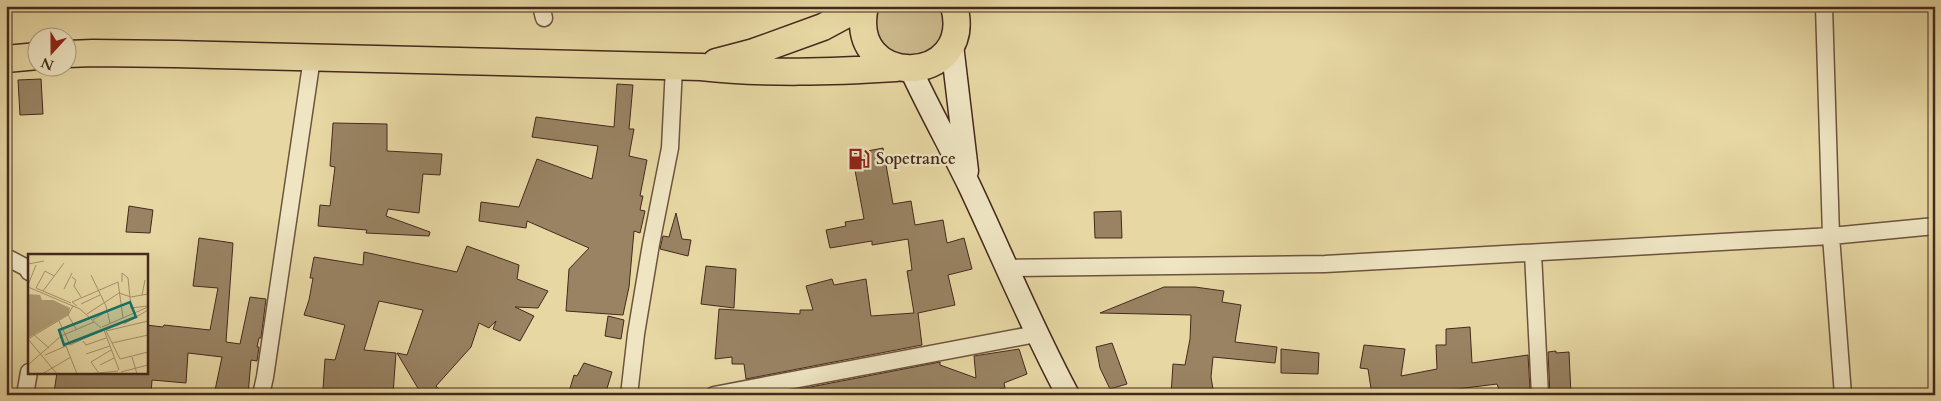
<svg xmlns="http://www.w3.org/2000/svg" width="1941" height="401" viewBox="0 0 1941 401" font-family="Cardo,serif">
<rect width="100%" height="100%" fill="#e6d7a3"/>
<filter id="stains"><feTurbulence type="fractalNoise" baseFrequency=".004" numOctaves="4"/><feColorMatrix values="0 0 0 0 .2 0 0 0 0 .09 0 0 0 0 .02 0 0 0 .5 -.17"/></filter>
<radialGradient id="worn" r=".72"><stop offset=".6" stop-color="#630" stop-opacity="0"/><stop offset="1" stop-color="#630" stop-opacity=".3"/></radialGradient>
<path fill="#cbb98c" stroke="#887154" d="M876 6H946L940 44 918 57 893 53 876 36Z"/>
<path fill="#998363" stroke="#45291d" d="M41 79 43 114 20 115 18 80Z
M617 84 633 85 629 129H634L629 156 647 160 640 196H643L640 210 645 211 640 233 634 231 629 287 623 315 566 311 569 269 589 248 527 221 526 228 479 221 481 202 519 207 537 159 592 179 598 146 532 137 536 117 614 127Z
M333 123 387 124V151L442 154 440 175 423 174 419 213 388 209 386 216 430 232 429 236 366 233 367 230 318 226 320 205 330 206 335 167 330 166Z
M883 148 893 204 911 201 915 225 943 220 947 243 964 238 972 269 948 275 955 305 918 313 922 345 746 379 744 364H732V357L715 359 719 309 800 314V310H813L806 286 832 279 834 285 866 279 871 316 914 313 907 271 912 270 908 239 872 245V241L830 248 826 230 846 226 845 222 864 219 852 154Z
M129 206 153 210 150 233 126 232Z
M1121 211 1122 238H1095L1094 212Z
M676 213 682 239 691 240 688 256 660 249 663 236 669 237Z
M199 238 233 243 226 342 240 344 250 297 266 299 261 338H259L257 347H259L257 361 251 360 248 395H214L222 357 188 353 186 383 152 380 151 394 69 395 54 393 57 372H146V325L163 327 164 325 210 330 218 288 193 286Z
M467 246 519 265 517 279 548 291 538 308 515 307 534 316 520 341 493 329 496 321 489 328 479 323 471 347 436 386 445 395H422L397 353 407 355 423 310 379 301 364 350 396 353 393 394 323 389 325 359 335 360 345 325 304 315 309 300 313 278H310L314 257 363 265 364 252 457 272Z
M706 266 736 269 734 308 701 304Z
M1164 287H1195L1224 291 1222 302 1241 305 1235 342 1277 347 1275 363 1213 357 1211 377 1214 395H1171L1173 364 1185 365 1190 339 1191 315 1100 313Z
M608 316 624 320 621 339 605 336Z
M1470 327 1472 363 1528 355 1530 389 1501 395 1497 384 1449 390 1450 395H1372L1368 369 1360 368 1364 345 1405 349 1401 376 1437 369 1436 345H1446V329Z
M1112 343 1127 384 1110 389 1100 368 1096 347Z
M1019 349 1027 374 1004 383 1005 388 985 393V395H769L940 362V365L976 378 974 356Z
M1281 349 1319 353 1318 374 1281 373Z
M1556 351V353L1569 352 1571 395H1550L1548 352Z
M584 363 612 372 605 395H568L574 375 577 376Z"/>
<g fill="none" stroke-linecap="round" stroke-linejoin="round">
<g stroke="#6d543e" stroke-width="19">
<path id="minor" d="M541 6 544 18
M1824 6 1831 236 1843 395
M1533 253 1540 395
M6 257 27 268 29 272
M1006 268 1325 264 1831 236 1935 226
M25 395 29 372
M261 395 265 377 312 58
M629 395 636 334 651 244 670 148 674 67
M714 395 1036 334"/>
</g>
<g stroke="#45291d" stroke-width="25">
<path id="secondary" d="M952 45 967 171
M911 70C929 109 950 146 969 185 1002 255 1031 326 1068 395"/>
</g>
<g stroke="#45291d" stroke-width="29">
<path id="trunk" d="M865 6C846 91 976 87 954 6
M68 54 93 53 175 54 701 67C766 74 831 72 896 68
M6 59 38 56
M716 62 754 52 823 27 862 6"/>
</g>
<use href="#minor" stroke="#efe5c3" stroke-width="16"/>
<use href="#secondary" stroke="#efe5c3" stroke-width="22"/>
<use href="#trunk" stroke="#e6d7a3" stroke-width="26"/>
</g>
<defs>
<g id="fuel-bare" transform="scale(1.725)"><path d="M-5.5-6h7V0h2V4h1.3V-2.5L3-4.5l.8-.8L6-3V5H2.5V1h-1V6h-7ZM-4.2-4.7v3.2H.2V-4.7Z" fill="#8f2418" stroke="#efe5c3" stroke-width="2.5" paint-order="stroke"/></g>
</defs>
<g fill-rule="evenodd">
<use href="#fuel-bare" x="859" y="159"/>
</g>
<g text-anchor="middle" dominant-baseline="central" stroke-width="4.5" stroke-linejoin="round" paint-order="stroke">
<g font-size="16" font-weight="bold" fill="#45291d" stroke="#efe5c3" text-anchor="start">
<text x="876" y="159">Sopetrance</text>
</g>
</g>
<g transform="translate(28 254)">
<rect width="120" height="120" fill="#e6d7a3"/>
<path d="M0 40 12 41 14 46H25L42 54 41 60 0 84Z" fill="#af9c75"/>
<path fill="none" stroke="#a6916d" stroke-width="1" d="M0 10 16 7M63 21 78 52 82 69M26 22 17 17 8 34 43 49M44 23 48 26 46 32 53 43M94 28V19L100 24 103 54 119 52M0 31 8 11M0 33 52 55 73 74M36 35 44 19M15 37 36 9M114 41 117 26M53 50 72 41M49 52 44 48 90 28 95 64M59 60 91 39 103 43 120 40M40 61 48 75M65 66 79 57M31 67 42 91 73 77M120 67 78 77 92 105 120 98M96 70 120 56M74 73 120 53M76 76 91 116M5 80 21 94M0 85 40 61 45 52M0 85 29 120M55 87 58 91 78 84M84 89 120 81M38 92 49 120M58 100 82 92M17 101 38 92M104 103 109 120M0 111 33 82 66 68M72 111 86 104M70 118 63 108 83 96M93 118 120 111M14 120 43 103M60 120 90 117"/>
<path fill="#0f766e" fill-opacity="0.15" stroke="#0f766e" stroke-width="2.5" d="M102 48 108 63 36 91 31 76Z"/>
<rect width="120" height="120" fill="none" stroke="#45291d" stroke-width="2.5"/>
</g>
<rect width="1941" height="401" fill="none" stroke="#e6d7a3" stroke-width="25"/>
<rect x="8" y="8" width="1926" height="386" fill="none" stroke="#45291d" stroke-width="2.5"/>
<rect x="12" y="12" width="1916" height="376" fill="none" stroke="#45291d"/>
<g transform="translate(52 52) rotate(201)"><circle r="24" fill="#efe5c3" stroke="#ab9a81"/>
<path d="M0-4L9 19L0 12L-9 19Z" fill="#8f2418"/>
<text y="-8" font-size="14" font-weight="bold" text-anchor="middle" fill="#45291d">N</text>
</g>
<rect width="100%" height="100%" filter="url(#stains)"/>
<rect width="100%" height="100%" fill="url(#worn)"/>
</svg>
